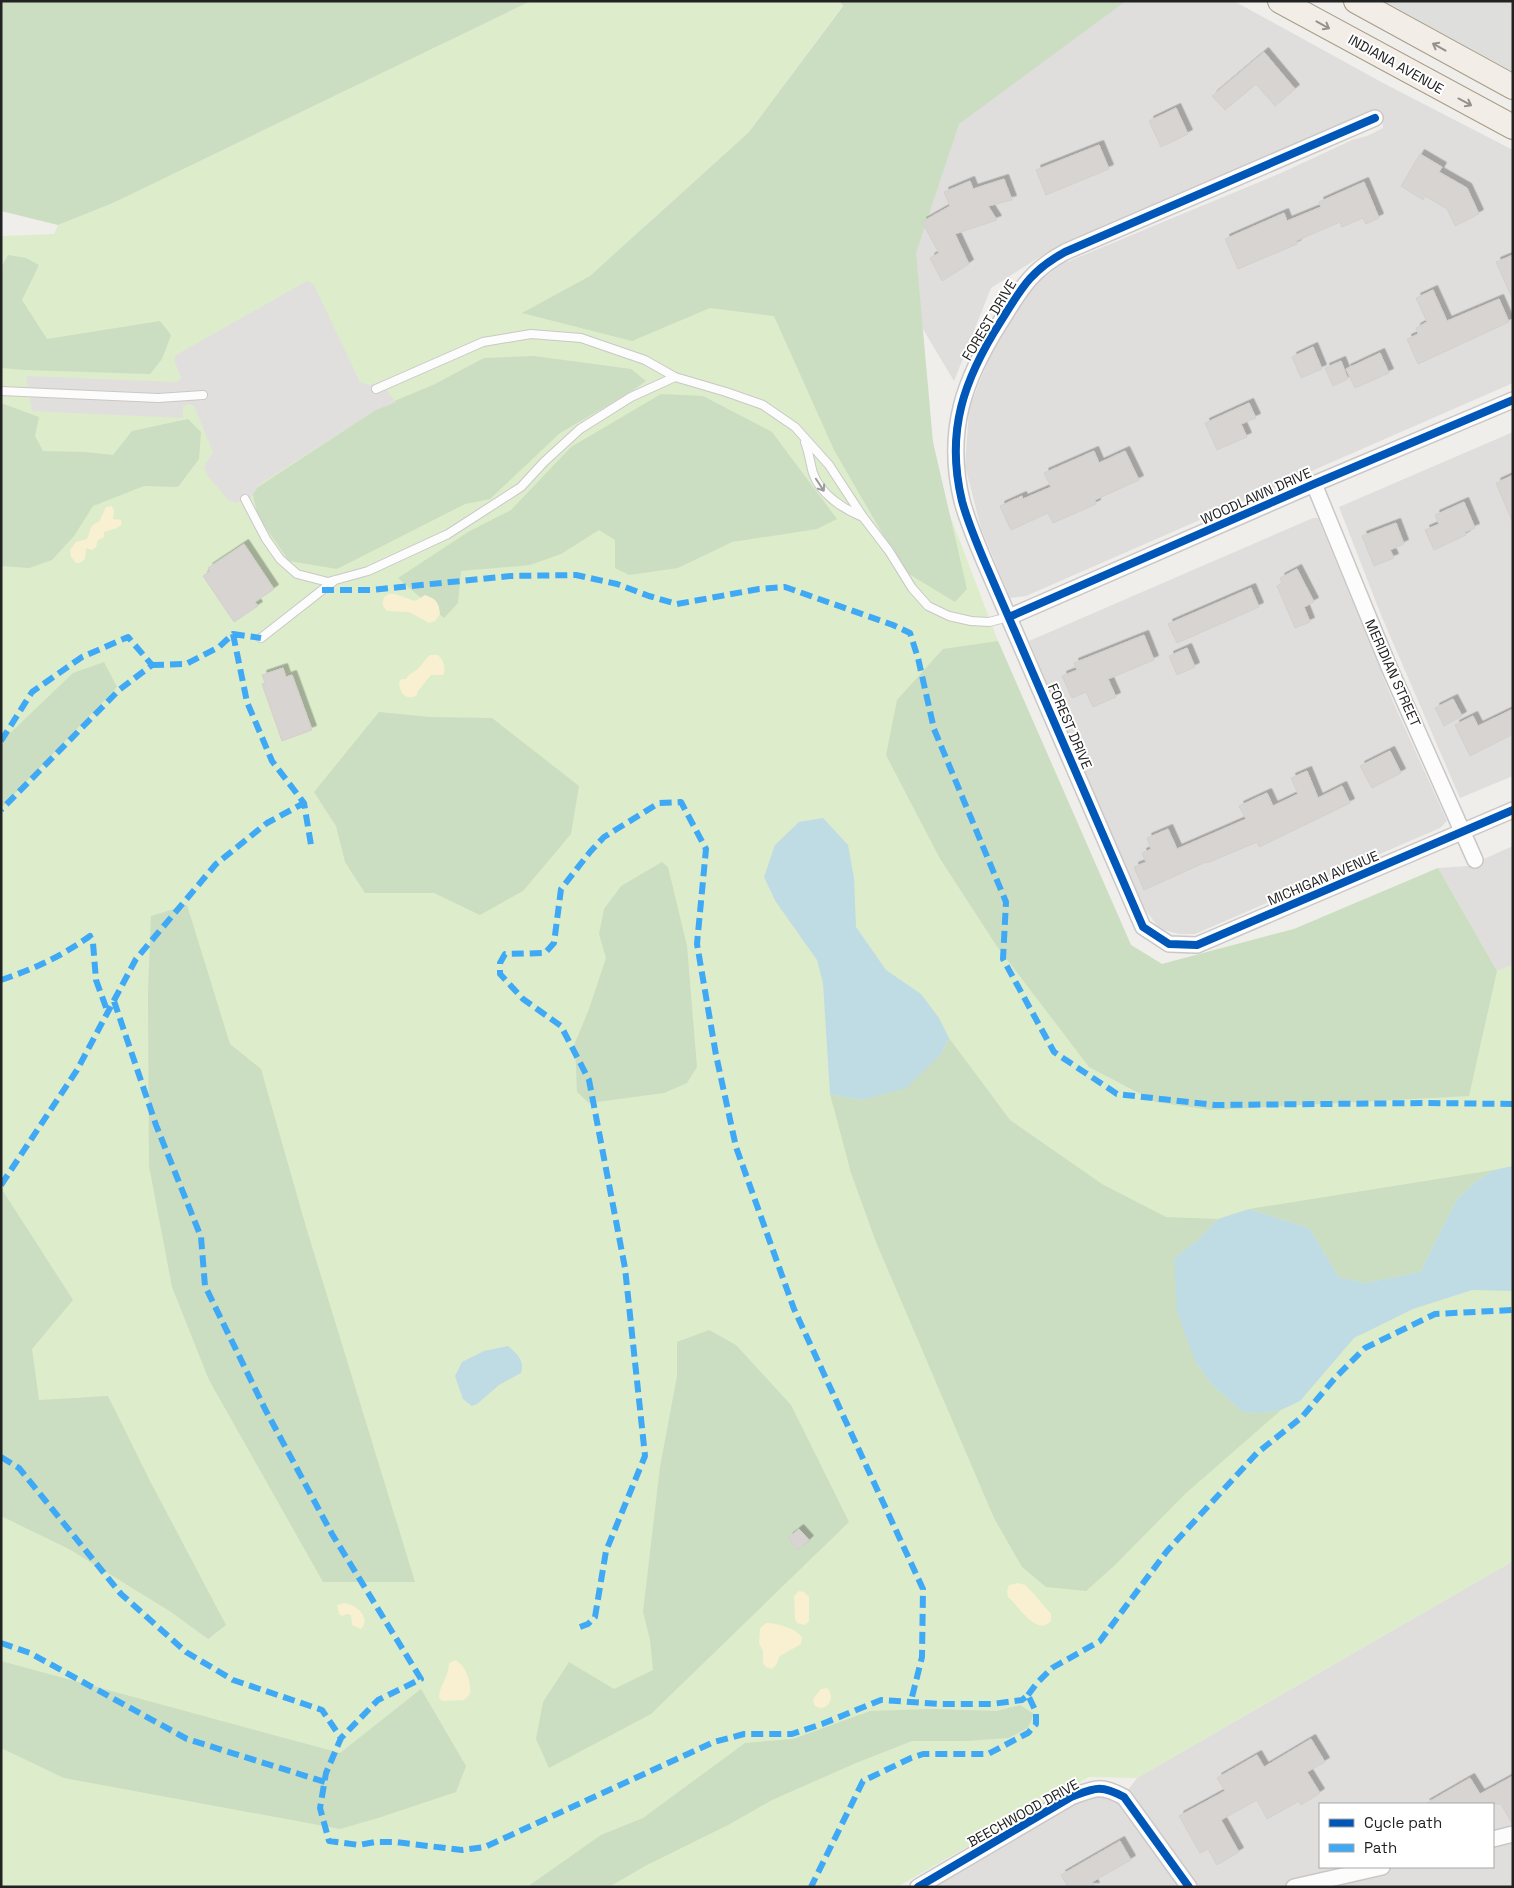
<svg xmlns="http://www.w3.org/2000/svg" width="1514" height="1888" viewBox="0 0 1514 1888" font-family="'Space Grotesk',sans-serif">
<defs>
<filter id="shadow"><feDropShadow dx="4.5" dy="-4.5" stdDeviation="0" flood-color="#0004"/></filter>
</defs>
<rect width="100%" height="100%" fill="#f0eeeb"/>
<path fill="#dfdedc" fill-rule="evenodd" d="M1120 1H1234L1383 83 1513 150V383L1026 596 1010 598 981 528 965 466 969 409 995 343 1034 285 1062 264 1281 173 1352 140 1367 136 1383 128 1382 117 1372 113 1057 246 991 288 954 381 872 244 859 172Z
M1513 432V776L1460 798 1381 615 1339 507Z
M1313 518H1318L1395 706 1447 821 1440 828 1195 934H1179L1160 929 1146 911 1129 874 1029 641Z
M1513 846V965L1497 971 1438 868 1468 866Z
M1513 1561V1887H1198L1128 1790 1137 1778ZM1320 1804H1493V1867H1320Z
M1089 1794 1110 1795 1122 1806 1180 1887H933Z"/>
<path fill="#dededc" d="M1379 1H1513V72L1420 23Z"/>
<path fill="#ddeccb" d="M531 1H840L843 5 749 132 646 225 724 239 940 489 998 641 1131 945 1162 964 1294 929 1438 868 1497 971 1513 965V1561L1137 1778 1089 1777 897 1887H1V236L54 234 58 225 113 203Z"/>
<path fill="#cbdec1" d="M1 1H531L113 203 58 225 1 211Z
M840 1H1126L959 124 916 253 933 442 967 589 955 602 904 571 834 450 774 316 710 308 632 341 522 313 590 276 749 132 843 6Z
M8 255 26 258 39 265 22 300 47 339 160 321 171 335 162 359 150 374 25 370 1 368V268Z
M534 356 631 369 646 381 629 393 560 433 490 499 465 504 337 569 289 561 258 517 252 491 380 407 433 385 484 358Z
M661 394 703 396 772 432 837 519 817 529 732 542 678 568 629 575 615 568V540L599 530 561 554 530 565 461 571 458 603 444 618 398 578 468 532 511 510 571 447Z
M1 403 39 417 35 436 43 451 85 452 113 455 132 431 188 419 201 432 199 459 178 487 144 486 93 506 74 536 52 560 29 568 1 566Z
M998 641 1131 945 1162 964 1294 929 1438 868 1497 971 1469 1096 1211 1110 1156 1102 1089 1067 996 945 939 857 886 755 897 700 943 649Z
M104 662 117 687 1 808V742L73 673Z
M379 712 429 717 492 718 579 786 571 834 523 891 480 915 434 893H365L345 862 336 826 314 792Z
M662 862 668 867 687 946 697 1067 687 1083 664 1093 589 1103 577 1092 575 1043 589 1009 606 958 599 934 604 909 621 886Z
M187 905 230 1044 261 1069 306 1227 415 1582H323L209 1380 172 1287 149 1166 148 993 151 916Z
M949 1038 1010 1120 1102 1184 1166 1217 1218 1219 1199 1239 1174 1258 1195 1361 1212 1385 1243 1412 1263 1413 1281 1410 1185 1494 1114 1566 1086 1591 1046 1587 1022 1567 994 1518 876 1242 851 1173 830 1094 861 1100 941 1054Z
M1494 1170 1475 1182 1457 1199 1420 1272 1365 1283 1339 1277 1309 1228 1249 1209Z
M1 1188 73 1300 32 1349 39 1400 108 1396 150 1481 226 1625 208 1639 171 1612 69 1549 1 1516Z
M709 1330 736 1345 791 1405 849 1522 651 1714 549 1768 536 1739 543 1702 569 1662 614 1689 653 1670 650 1640 643 1612 660 1467 677 1376V1342Z
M1 1661 340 1753 421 1689 466 1766 456 1792 378 1818 340 1829 64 1778 1 1748Z
M1020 1705 1034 1714 1028 1728 1009 1738 966 1741H912L856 1763 772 1800 728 1825 645 1866 609 1887H527L601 1835 643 1818 745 1743 793 1739 870 1711 930 1709 997 1711Z"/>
<path fill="#f8f0d0" d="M112 506 114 511 113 519 121 520 122 524 117 528 104 532V537L98 540 96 547 92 550 86 548 85 559 80 563H76L71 557 70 550 76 542 87 539C91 531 89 524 99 522L106 507Z
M389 594H395L415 601 425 595C436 599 439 602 440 614L435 621 429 623 409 612 387 611C382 606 382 604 384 597Z
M430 655H438C443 660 447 668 443 675H431L418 691 417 695C407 701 400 694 399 683L401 679H406C409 674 411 674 415 671 421 667 424 660 430 655Z
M1018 1583 1025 1585 1033 1593 1051 1614V1621C1036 1637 1019 1606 1008 1597L1007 1591 1009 1585Z
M799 1591 804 1592 809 1597V1621L805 1625 797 1623 795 1619 794 1596Z
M344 1603C356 1604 372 1618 361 1629L352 1625 351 1615 347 1614 342 1616 339 1614 337 1605Z
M766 1623C777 1623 795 1628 802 1637L801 1644 780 1656 776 1665 772 1669 766 1667 763 1663V1651L759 1643 760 1628Z
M456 1660C467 1668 471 1681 470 1694L464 1700 442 1701 439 1698C439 1685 449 1677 449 1663Z
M827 1688C837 1697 826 1715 814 1705L813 1699 821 1689Z"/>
<path fill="#e0dfde" d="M307 281 314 285 360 382 369 385 380 382 396 402 374 411 260 484 251 497 236 503 228 500 208 476 204 467 213 452 194 406 190 404 183 406V418L32 411 26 376 175 382 180 380 181 377 174 360 176 355Z"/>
<path fill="#bfdbe3" d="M823 818 848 845 854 878 856 927 886 970 921 994 939 1018 949 1038 941 1054 906 1088 861 1100 830 1094 823 983 817 960 776 902 764 877 775 845 799 822Z
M1513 1166V1291L1472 1290 1413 1309 1354 1338 1300 1401 1281 1410 1263 1413 1243 1412 1212 1385 1195 1361 1177 1312 1174 1258 1199 1239 1218 1219 1249 1209 1309 1228 1339 1277 1365 1283 1420 1272 1457 1199 1475 1182 1494 1170Z
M508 1346C517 1354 525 1360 521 1373L499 1385 477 1404 472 1406 463 1399 455 1376 462 1362 484 1351Z"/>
<path fill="#d7d4d2" stroke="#d3d0cc" filter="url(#shadow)" d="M1264 52 1295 89 1275 106 1256 84 1225 110 1212 96Z
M1176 108 1188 134 1161 147 1149 121Z
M1099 145 1109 169 1046 195 1036 170Z
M1420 154 1442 167 1439 172 1467 188 1479 214 1455 226 1447 209 1425 196 1423 200 1401 186Z
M1004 179 1012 200 988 206 997 220 955 234 969 264 942 281 930 258 939 253 922 222 950 206 944 192 970 181 973 189Z
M1364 182 1379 218 1366 224 1363 218 1342 227 1340 222 1296 241 1297 244 1238 269 1225 239 1284 213 1287 221 1321 207 1319 202Z
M1513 255V300L1496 262Z
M1433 290 1447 321 1499 299 1509 322 1418 364 1407 339 1418 334 1416 328 1427 322 1416 298Z
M1313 347 1322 369 1301 378 1292 357Z
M1380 353 1389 373 1355 388 1346 369Z
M1341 361 1348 379 1333 386 1325 368Z
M1249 403 1256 418 1241 424 1247 437 1217 450 1205 423Z
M1094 451 1099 463 1125 451 1139 480 1095 500 1096 504 1053 523 1048 513 1011 530 1000 506 1022 496 1023 499 1051 487 1044 473Z
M1513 475V523L1496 483Z
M1464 502 1475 528 1465 532 1466 535 1434 550 1425 530 1439 524 1435 515Z
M1396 523 1404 544 1390 550 1394 558 1374 566 1362 536Z
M244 544 274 589 255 602 258 606 234 622 203 576 210 571 208 568Z
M1297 569 1314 602 1304 607 1310 622 1295 628 1277 586 1282 583 1280 578Z
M1251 588 1259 607 1177 643 1168 624Z
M1144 635 1154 660 1108 679 1116 697 1093 707 1086 692 1072 698 1062 676 1077 670 1074 663Z
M1187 648 1195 667 1177 675 1169 656Z
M283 668 286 677 292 675 312 730 282 741 262 684 265 683 262 675Z
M1453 699 1462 716 1444 726 1435 708Z
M1513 709V734L1470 756 1455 725 1473 716 1478 726Z
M1390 751 1401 773 1372 788 1360 766Z
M1307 771 1318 798 1342 786 1350 803 1259 847 1257 842 1207 863 1206 862 1144 890 1134 867 1146 862 1142 853 1151 849 1147 838 1168 829 1177 849 1246 819 1239 806 1267 793 1273 806 1298 794 1291 778Z
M799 1529 809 1540 798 1550 788 1538Z
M1311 1739 1325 1762 1307 1772 1320 1793 1301 1805 1299 1801 1267 1819 1257 1800 1221 1820 1239 1852 1217 1865 1208 1849 1200 1853 1179 1816 1225 1791 1217 1778 1257 1755 1264 1767Z
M1513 1776V1825L1501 1804H1425L1470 1778 1480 1794Z
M1120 1841 1131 1860 1092 1882 1095 1887H1068L1061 1875Z"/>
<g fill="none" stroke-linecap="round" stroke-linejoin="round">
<g stroke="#c9c8c7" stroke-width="10">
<path id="service" d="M376 389 483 342 531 334 581 338 645 360 675 377 726 392 763 405 795 427 829 465 863 517 889 551 912 588 928 606 949 616 971 621 989 622 1009 617
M1 391 158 398 203 395
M805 442C809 452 810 463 813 473 820 494 843 509 863 517
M245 499 266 539 280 559 297 574 328 582 368 571 448 534 521 487 544 462 580 429 631 397 675 377
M261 638 335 580"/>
</g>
<g stroke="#c9c8c7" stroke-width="18">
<path id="minor" d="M1375 118 1065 252C1030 271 1021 289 1001 321 964 379 945 431 962 501 968 523 977 544 986 565L1143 927 1169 944 1197 945 1513 810
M1314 484 1389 667 1475 860
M1009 617 1314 484 1513 400
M1493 1839 1513 1834
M918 1887 1071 1797C1095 1788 1100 1784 1124 1797L1189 1887
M1294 1887 1382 1867"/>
</g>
<g stroke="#a79c86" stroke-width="26">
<path id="primary" d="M1280 1 1513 127
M1356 1 1513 87"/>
</g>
<use href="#service" stroke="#fdfcfc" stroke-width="8"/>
<use href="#minor" stroke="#fdfcfc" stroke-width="15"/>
<use href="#primary" stroke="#f3ede7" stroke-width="24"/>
<path stroke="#3fa9f5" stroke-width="6" stroke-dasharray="12 6" stroke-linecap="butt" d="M322 590H371L511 576 576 575 617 584 649 596 677 604 759 589 785 587 893 625 910 633 918 658 934 729 1006 902 1003 959 1054 1052 1117 1094 1215 1105 1428 1103 1513 1104
M233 634 247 702 272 761 304 803 311 845
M152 665 186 664 219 647 233 634 261 638
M1 741 32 692 82 657 128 637 152 665 119 690 1 810
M1 980C36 968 60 957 90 936L93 943 96 980 108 1013
M114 1001 156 1125 201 1237 205 1286 265 1409 332 1534 421 1679 378 1700 341 1738
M1 1185 77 1070 136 959 216 864 267 823 304 803
M1 1457 19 1468 121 1594 186 1652 233 1680 322 1710 341 1738 326 1773 320 1808 329 1841 359 1845 375 1842H395L462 1850 485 1847 714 1742 744 1734H792L822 1724 881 1700 941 1704H992L1022 1700 1028 1695 1036 1712V1724L1028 1733 988 1754H923L911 1758 863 1781 811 1887
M580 1627 588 1624 595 1617 606 1551 645 1456 625 1268 589 1080 561 1026 523 999 500 974V963L505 954 545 953 554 943 561 889 590 852 604 837 659 803 681 802 706 849 697 944 716 1055 736 1147 794 1309 923 1589 922 1657 911 1701
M1 1643 30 1653 187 1739 325 1782
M1028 1695 1037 1683 1052 1668 1100 1641 1167 1551 1257 1453 1302 1417 1335 1378 1365 1348 1435 1314 1513 1310"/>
<g stroke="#fff" stroke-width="11">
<path id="cycleway" d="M1375 118 1065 252C1030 271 1021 289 1001 321 964 379 945 431 962 501 968 523 977 544 986 565L1143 927 1169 944 1197 945 1513 810
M1009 617 1314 484 1513 400
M918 1887 1071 1797C1095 1788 1100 1784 1124 1797L1189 1887"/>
</g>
<use href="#cycleway" stroke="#0057b8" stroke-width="8"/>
</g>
<defs><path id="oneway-shaft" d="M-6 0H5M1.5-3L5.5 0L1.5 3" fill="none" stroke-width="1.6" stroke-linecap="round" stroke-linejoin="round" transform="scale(1.25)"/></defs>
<g stroke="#95928e">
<use href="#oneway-shaft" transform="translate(1323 25) rotate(29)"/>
<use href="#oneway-shaft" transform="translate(1439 47) rotate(-151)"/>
<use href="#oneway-shaft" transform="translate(1465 102) rotate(28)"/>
</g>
<use stroke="#9a9a9a" href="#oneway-shaft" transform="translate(820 485) rotate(57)"/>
<g text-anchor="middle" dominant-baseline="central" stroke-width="4" stroke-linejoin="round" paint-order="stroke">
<g font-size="14" fill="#222" stroke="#fff">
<text transform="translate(1396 64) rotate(29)">INDIANA AVENUE</text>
<text transform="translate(989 320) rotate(-59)">FOREST DRIVE</text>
<text transform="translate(1256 496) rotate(-24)">WOODLAWN DRIVE</text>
<text transform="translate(1393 673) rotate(66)">MERIDIAN STREET</text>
<text transform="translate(1070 726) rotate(67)">FOREST DRIVE</text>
<text transform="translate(1323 878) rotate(-23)">MICHIGAN AVENUE</text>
<text transform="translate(1023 1813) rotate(-29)">BEECHWOOD DRIVE</text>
</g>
</g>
<rect width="1514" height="1888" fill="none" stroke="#222222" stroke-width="5"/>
<rect x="1319" y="1803" width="175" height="65" fill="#ffffff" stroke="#a7a7a7"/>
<rect x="1329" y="1819" width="25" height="8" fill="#0057b8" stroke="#a7a7a7"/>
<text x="1364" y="1828" font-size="15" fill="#222222">Cycle path</text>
<rect x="1329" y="1844" width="25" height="8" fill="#3fa9f5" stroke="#a7a7a7"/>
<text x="1364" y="1853" font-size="15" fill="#222222">Path</text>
</svg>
